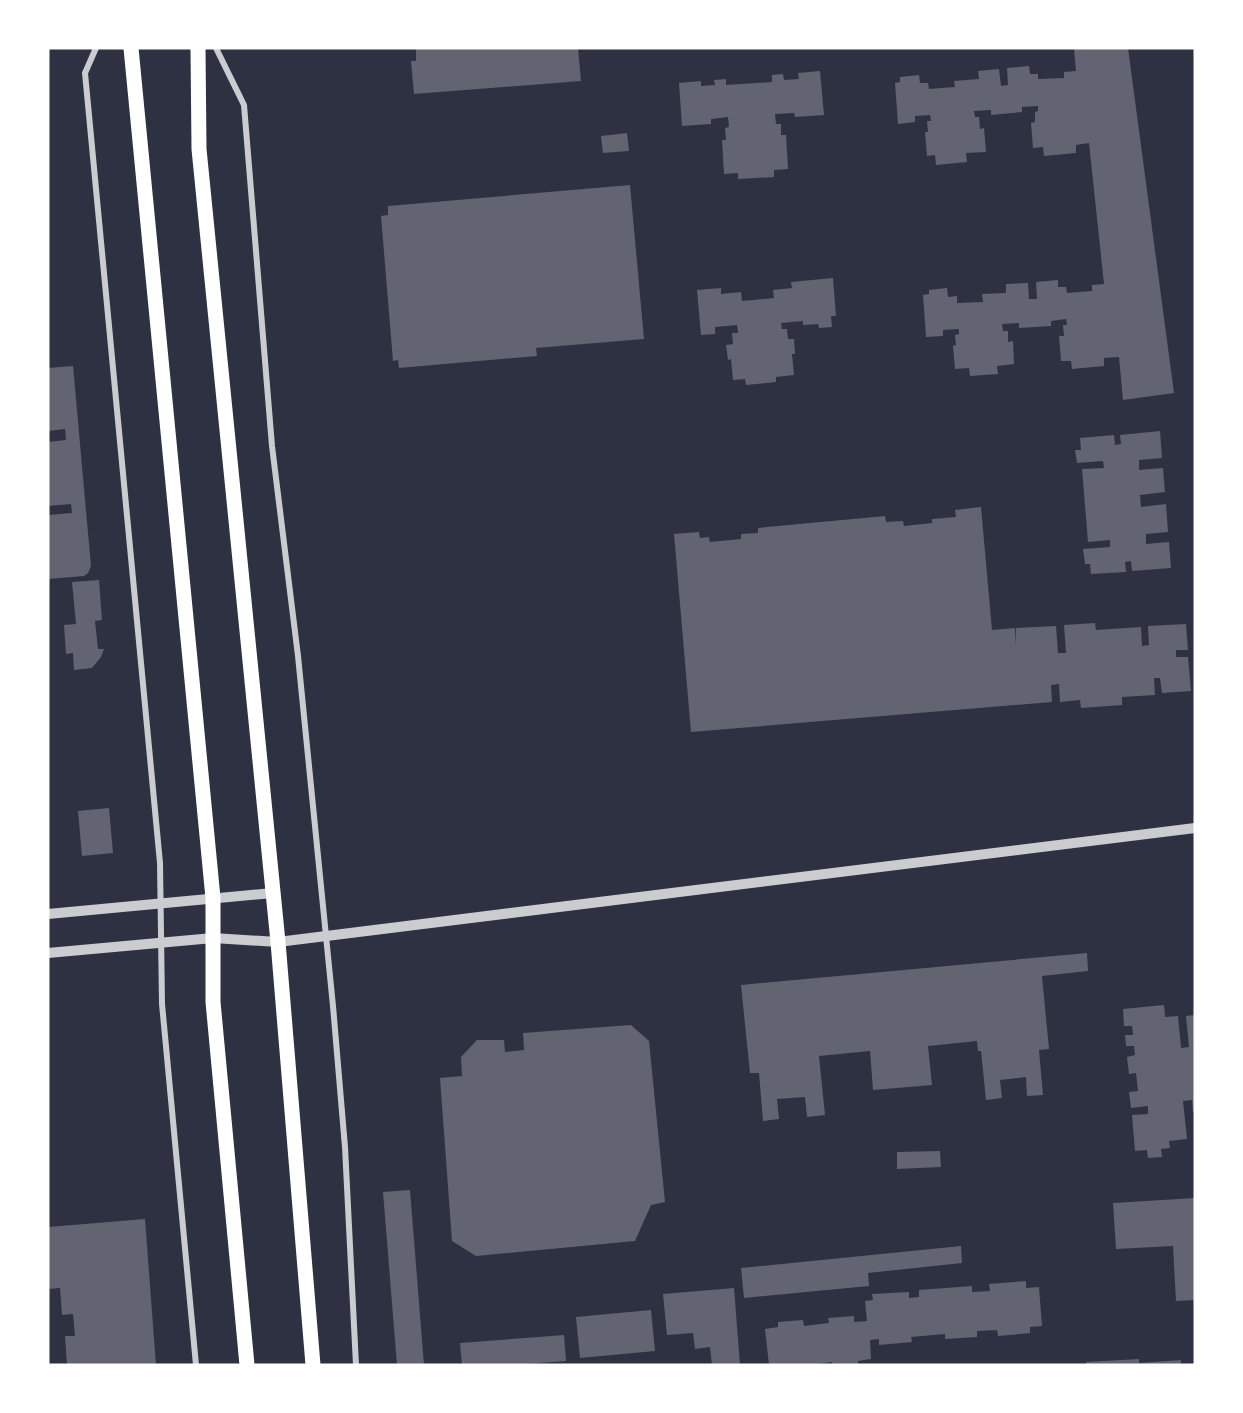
<svg xmlns="http://www.w3.org/2000/svg" width="1243" height="1413" viewBox="0 0 1243 1413" font-family="'Fira Sans Condensed',sans-serif">
<rect width="100%" height="100%" fill="#2d3142"/>
<path fill="#626471" d="M416 48H578L581 81 414 94 411 61H416Z
M1074 48H1128L1174 393 1123 400 1119 357 1104 358V366L1072 369 1071 361H1061L1059 336H1064L1063 325H1067L1066 319 1051 321V326L1019 328V323L1002 324 1003 331H1008V342L1013 341 1014 364 997 366 998 374 970 376 969 368 955 369 953 346 956 345 955 335 959 334V329L943 330V336L926 337 923 295 929 294V290L947 288 948 297 957 296V303L983 302 982 294 1006 293V284L1028 283 1029 299H1037L1036 282 1058 280V287H1066L1067 293 1092 291V285L1104 284 1089 143 1076 145V153L1044 156 1043 147 1033 148 1031 123 1035 122V112L1038 111V106L1022 107V112L991 115V110L974 111 975 117H979L980 129 984 128 986 152 966 153 967 162 936 165 935 155 927 156 925 132H928L927 121H931L930 115 915 116V122L898 124 895 83 900 82V77L919 75 920 83H928L929 89 955 87 954 81 979 79 978 71 999 69 1001 86 1008 85 1007 68 1029 66 1030 74H1038V79L1064 78V72L1076 71Z
M820 71 824 115 795 117 794 113 775 114 776 124H781V135H786L788 169 774 170V177L738 179V173L724 174 722 140H726L725 128 729 127 728 117 711 119V124L682 126 679 83 701 81V86L715 85 714 80 726 79V85L772 82V75L783 74 784 80 799 79 798 73Z
M627 133 629 151 603 153 601 136Z
M630 185 644 339 536 348 537 356 399 368 398 360 393 361 381 216 388 215V206Z
M833 278 836 316H831L832 327 819 328 818 324 803 325V321L781 323 782 329H787L788 339H794L795 354H792L794 375 776 377V382L746 385 745 379 733 380 731 359 728 360 726 345 733 344 732 333H738L737 325 715 327V334L701 335 697 290 721 288V294L741 292 742 301 774 298 773 290 792 288 791 282Z
M73 366 91 566 88 573 84 576 48 579V515L72 513 71 504 48 506V442L66 440 65 429 48 431V368Z
M1160 431 1162 458 1139 460V470L1163 468 1165 492 1140 495 1141 507 1166 504 1168 532 1146 534V544L1169 542 1171 568 1132 571 1131 561 1125 562 1126 572 1091 574 1090 564H1085L1083 549 1110 547V540L1088 542 1082 469 1104 468 1103 461 1077 463 1075 450H1081L1080 438 1114 435 1115 445 1121 444 1120 435Z
M981 507 992 630 1015 628 1016 646V628L1056 626 1058 653H1066L1064 625 1095 623 1096 630 1141 627 1142 646 1149 645 1148 626 1186 624 1188 650H1176V657H1188L1191 691 1162 693 1160 678H1154L1155 695 1122 697V705L1081 708 1080 700 1060 702 1059 684 1051 685 1052 702 691 732 674 534 699 532 700 538 709 537 710 542 741 539V534L758 533V528L885 516 886 522 903 521 904 526 932 523V519L956 517 955 510Z
M99 580 102 620 95 621 98 649H104L101 657 92 668 74 670 73 653 66 654 64 625 76 624 72 582Z
M109 808 113 853 82 856 78 811Z
M1087 953 1088 971 1042 976 1049 1049 1039 1050 1043 1095 1027 1096 1026 1077 1000 1080 1002 1098 986 1100 981 1051H978L977 1041 928 1046 932 1085 873 1090 870 1051 819 1056 825 1115 807 1117 805 1097 777 1099 779 1119 763 1121 759 1073H750L741 985Z
M1164 1005 1165 1017 1178 1016 1181 1048 1189 1047 1186 1016 1195 1015V1112H1193L1192 1100 1183 1101 1187 1139 1169 1141 1170 1148 1161 1149 1162 1157 1148 1158 1147 1150 1135 1151 1132 1115 1148 1114V1106L1131 1108 1129 1092 1138 1091 1136 1073 1129 1074 1127 1057 1135 1055 1134 1046H1126L1125 1035H1133L1132 1026H1124L1123 1009Z
M631 1025 649 1041 665 1202 651 1205 635 1241 476 1256 452 1241 440 1078 462 1076 461 1057 477 1040H504L505 1052 524 1050 523 1033Z
M940 1151 941 1167 897 1169V1152Z
M410 1190 424 1365H397L383 1192Z
M1195 1198V1300L1176 1301 1173 1246 1116 1249 1113 1203Z
M145 1219 156 1365H67L65 1336H75L73 1314 62 1315 60 1288 48 1289V1227Z
M961 1246 962 1263 868 1273 869 1286 744 1298 741 1268Z
M1026 1281V1288L1039 1287 1042 1326 1030 1327V1333L998 1336 997 1330 977 1331V1337L945 1339V1334L911 1337 912 1342 879 1345V1339L870 1340 871 1359 858 1361V1365H833L832 1362 808 1365H769L765 1329 778 1327V1322L803 1320 804 1326 829 1323 828 1318 854 1316V1322L867 1321 865 1301 873 1300 872 1294 909 1292V1298L919 1297V1290L972 1286V1292L990 1291 989 1284Z
M734 1288 740 1365H712L710 1347 695 1349 693 1333 667 1335 663 1294Z
M651 1310 655 1351 580 1358 576 1317Z
M564 1335 566 1361 512 1365H462L460 1343Z
M1139 1359V1363L1181 1360V1365H1086V1362Z"/>
<g fill="none" stroke-linecap="round" stroke-linejoin="round">
<path stroke="#caccd0" stroke-width="6" d="M96 48 85 73 160 863 162 1004 196 1365
M216 48 244 105 272 446 298 656 333 1006 345 1147 356 1365"/>
<path stroke="#caccd0" stroke-width="10" d="M48 914 273 893
M48 953 213 938 278 942 1195 828"/>
<path stroke="#fff" stroke-width="15" d="M131 48 213 898V1002L247 1365
M198 48 199 149 278 942 313 1365"/>
</g>
<rect width="1243" height="1413" fill="none" stroke="#ffffff" stroke-width="99"/>
</svg>
